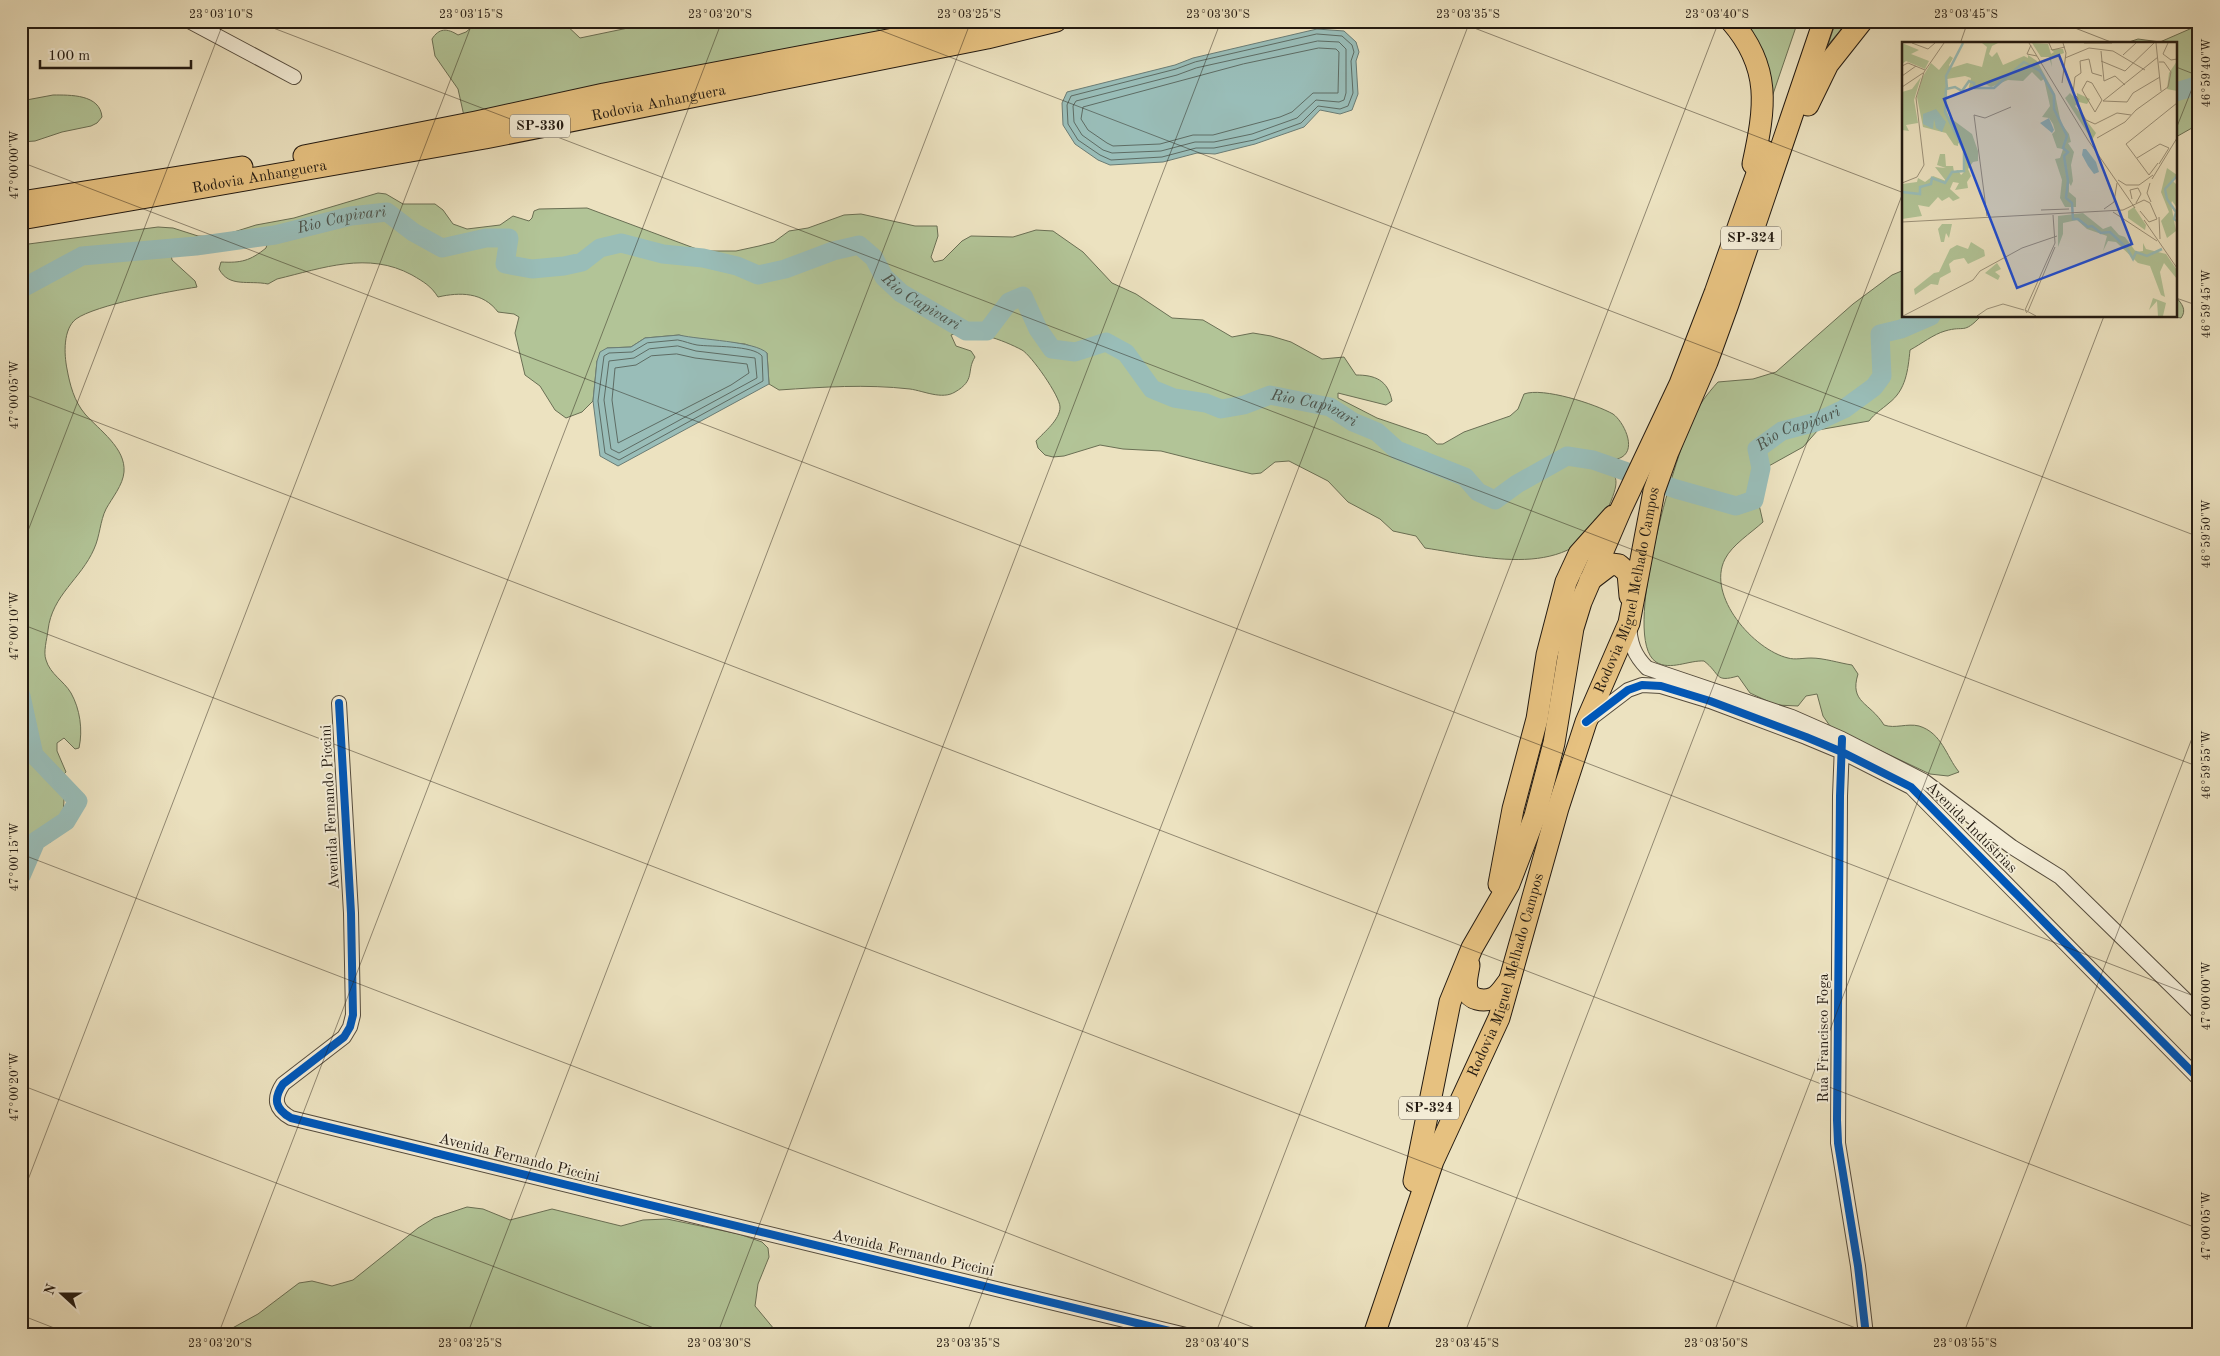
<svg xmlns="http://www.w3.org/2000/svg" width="2220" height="1356" viewBox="0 0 2220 1356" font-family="'Old Standard TT',serif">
<rect width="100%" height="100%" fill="#ece2c0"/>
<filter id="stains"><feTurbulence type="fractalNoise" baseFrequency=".004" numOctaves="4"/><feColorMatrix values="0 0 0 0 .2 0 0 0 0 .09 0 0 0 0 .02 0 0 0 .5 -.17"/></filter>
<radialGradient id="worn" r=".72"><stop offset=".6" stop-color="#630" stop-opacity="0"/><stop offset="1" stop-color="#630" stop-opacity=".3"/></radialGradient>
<path fill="#b2c497" stroke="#6a6f54" d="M479 21H562L580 38 628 28 643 21H933L464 116 458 89 435 56 432 39C439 28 447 28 458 35L466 32Z
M1737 21H1798L1771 100Z
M1836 21H1848L1828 45Z
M2199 25V124L2176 137V44H2123L2138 39 2160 42Z
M53 95C70 95 100 94 102 117L97 123 91 126 62 132 35 141 21 142V101Z
M378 193 386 194 403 204H435L443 210 453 224 467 229 500 225 513 216 529 221 532 218 534 211 539 209 587 208 702 251H736L759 246 774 242 789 231 808 228 844 215 861 214 915 226H937L938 236 931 257 934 262 943 260 962 241 971 236 1013 237 1036 230 1053 231 1083 252 1112 283 1136 294 1172 318 1203 320 1232 337 1253 333 1271 336 1291 342 1322 359 1344 357 1356 375C1375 375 1388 380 1392 401L1386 405 1338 393V398L1377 418 1427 435 1437 444H1443L1464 432 1510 416 1518 409 1524 394C1543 387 1595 404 1613 414 1623 421 1637 448 1622 457 1616 461 1603 459 1596 459 1616 474 1621 476 1611 501 1579 583 1492 558 1425 548L1416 536 1393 531 1380 519 1348 502 1328 481 1289 461 1275 462 1261 473 1252 474 1161 451 1123 449 1100 445 1064 456 1053 457 1045 455 1038 448 1036 441C1044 432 1060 420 1060 407 1060 396 1031 355 1022 350 1003 340 972 328 951 335L956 346 971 351 975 357C966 371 976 380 955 392 942 400 924 391 910 389 866 384 823 387 779 390L769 384 767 353 745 344 697 340 679 335 645 338 631 347 607 348 597 361 593 401 582 412 566 418 555 410 540 386 525 375 515 333 519 317 514 314 498 312C483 292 460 292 438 297 431 286 424 282 412 275 368 251 323 268 277 279L268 284C249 280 229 288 219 269L221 262C241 263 250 261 266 248L268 241 264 238 180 251 171 254 172 260 195 281 197 287C171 291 95 305 76 319 63 329 64 354 67 369 70 385 74 401 85 414 99 430 126 448 124 472 123 485 112 498 106 509 100 521 100 536 94 549 81 579 52 595 48 630 47 639 43 652 46 660 50 674 64 681 71 693 80 709 83 730 79 748L75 749 64 738 57 743V751L66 772 63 775C65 791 65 825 55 838 47 848 32 845 21 850V245L158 227 173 228 198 236 218 237 256 225 294 218Z
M1904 270V316H1981C1963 335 1965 325 1945 331 1934 334 1921 344 1910 350 1908 370 1906 390 1889 403 1881 410 1875 413 1869 421L1818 430 1803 447 1767 467 1761 478 1757 496 1763 522C1751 533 1732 545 1725 559 1706 596 1754 650 1788 658 1795 660 1803 658 1811 658 1824 658 1839 663 1852 665L1858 674C1849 703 1870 702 1884 725 1895 729 1907 723 1919 726 1942 733 1946 756 1959 772L1948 776 1930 774 1841 732 1830 726 1823 716 1817 694 1806 696 1798 706 1776 705 1750 693 1738 676C1714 683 1721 674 1704 661 1689 660 1670 671 1656 662 1620 638 1675 458 1691 423 1697 407 1707 394 1718 382L1753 379 1776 372 1853 304 1892 275Z
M2176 297C2182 304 2187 310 2181 318L2168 316H2176Z
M467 1207 483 1209 510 1220 552 1209 621 1226 643 1220 667 1219 739 1234 762 1242 768 1248 769 1257 758 1284 755 1306 779 1335H225L227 1331 258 1314 299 1283 312 1281 332 1286 353 1280 418 1228 434 1218Z"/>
<path fill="#99bdb8" stroke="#6a7c75" d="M1317 29 1344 31 1356 42 1359 52 1356 61 1358 94 1352 110 1340 114 1320 110 1304 127 1255 144 1215 154 1197 153 1163 162 1110 165 1098 160 1075 144 1063 125 1062 103 1067 92 1175 65 1193 58Z
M679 335C700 340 755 341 767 353L769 384 618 466 600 456 593 401 597 361 600 352 607 348 631 347 645 338Z"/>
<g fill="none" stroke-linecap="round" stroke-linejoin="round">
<path stroke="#5e6c64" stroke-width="1" d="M1317 34 1342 36 1352 45 1354 52 1351 61 1353 93 1348 106 1340 109 1318 106 1301 123 1254 140 1214 148H1196L1162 157 1111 160 1100 155 1078 140 1068 124 1067 105 1071 96 1176 69 1195 62Z
M1318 41 1339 42 1346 49V93L1344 100 1339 102 1316 100 1297 118 1252 134 1214 142H1195L1161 151 1112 153 1103 150 1082 135 1074 122 1073 106 1076 101 1177 75 1196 68Z
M1319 48 1336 49 1339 52 1338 93H1313L1292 112 1280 117 1213 135H1193L1160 144 1113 146 1107 143 1088 130 1081 119 1083 107 1243 64Z
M678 340C684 341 691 344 697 345 712 347 753 345 762 356L763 381 619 460 605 453 598 401 604 356 609 353 632 352 647 343Z
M678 346 696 351 755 358 757 378 619 453 611 449 604 400 609 361 634 358 649 349Z
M677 354 695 358 747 364 749 373 731 385 618 443 612 400 615 368 636 365 651 356Z"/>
<g stroke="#99bdb8" stroke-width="19">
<path d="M2176 92 2199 85"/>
<path id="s1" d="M21 289 82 256 196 246 275 235 351 216 387 212 413 232 442 248 486 238H509L505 264 532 269 564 266 582 262 600 248 621 243 663 254 703 258 737 266 758 275 785 269 833 251 859 245 874 258 884 277 901 293 966 331H987L1009 302 1023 296 1038 329 1052 349 1075 352 1106 342 1126 353 1152 389 1174 398 1206 403 1221 409 1244 405 1270 395 1330 407 1353 422 1377 432 1397 450 1465 477 1478 492 1495 500 1517 484 1567 456 1593 460 1676 489 1736 506 1754 500 1761 468 1757 449 1782 431 1816 422 1844 409 1874 387 1882 376 1880 334 1901 329 1931 316"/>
<path d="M21 696 34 755 78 801 66 821 36 841 21 876"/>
</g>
<g stroke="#554c3d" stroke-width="16">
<path id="minor" d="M189 21 294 77
M1629 625C1630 643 1634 655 1647 668L1792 717 1842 739 1924 781 2012 847 2060 877 2199 1013
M339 703 351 913 353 1015 350 1027 344 1037 283 1084C273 1099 275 1109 291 1118L1186 1335
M1590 719 1628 690 1642 685 1661 686 1710 701 1806 737 1842 752 1911 787 2199 1079
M1842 745 1840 796 1838 1143 1858 1266 1866 1335"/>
</g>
<g stroke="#231a11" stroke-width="23">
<g id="highway">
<path d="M1731 21C1772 68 1765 108 1753 164"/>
<path d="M1808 105 1828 64 1862 21"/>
<path d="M304 156 476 122 604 94 988 21"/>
<path d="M21 202 242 167"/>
<path id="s2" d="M21 219 485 138 987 38 1056 21"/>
<path d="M1590 580 1611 564 1619 565 1628 573 1630 596"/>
<path d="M1499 884 1513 809 1537 719 1547 655 1566 582 1579 554 1613 516"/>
<path d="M1469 965C1468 973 1465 982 1467 989 1469 1000 1484 1002 1493 998 1500 995 1504 987 1509 981"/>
<path d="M1414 1181 1450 1002 1472 948 1509 884 1535 816 1554 743 1573 628 1581 602 1621 509 1680 384 1715 293 1765 151"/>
<path id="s3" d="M1374 1335 1433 1161 1499 1018 1558 808 1586 722 1629 623 1654 491 1668 452 1707 362 1728 304 1824 21"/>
</g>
</g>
<use href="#minor" stroke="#f3ecd6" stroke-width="14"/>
<use href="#highway" stroke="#e6c180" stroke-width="21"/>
<g stroke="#f3ecd6" stroke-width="11">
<path id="cycleway" d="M339 703 351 913 353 1015 350 1027 344 1037 283 1084C273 1099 275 1109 291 1118L1186 1335
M1586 722 1628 690 1642 685 1661 686 1710 701 1806 737 1842 752 1911 787 2199 1079
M1842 739 1840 796 1837 1120 1838 1143 1858 1266 1866 1335"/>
</g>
<use href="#cycleway" stroke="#0057b8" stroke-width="8"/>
</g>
<path fill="none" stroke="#231a11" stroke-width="1" stroke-opacity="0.45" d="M255 21 2199 767M856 21 2199 537M1456 21 1904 193M2057 21 2116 44M1960 44 1968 21M2176 67 2199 76M2176 129 2199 71M21 162 2199 998M2176 298 2199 306M21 393 2199 1229M21 549 224 21M21 624 1874 1335M21 854 1273 1335M21 1085 672 1335M21 1198 473 21M21 1315 72 1335M218 1335 722 21M467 1335 971 21M717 1335 1221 21M966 1335 1470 21M1215 1335 1719 21M1464 1335 1904 190M1713 1335 2104 316M1963 1335 2199 720"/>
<g text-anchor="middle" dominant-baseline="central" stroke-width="4" stroke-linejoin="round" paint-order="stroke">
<g fill="#f3ecd6" stroke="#61594c" stroke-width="1">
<rect x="510" y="114.5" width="60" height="23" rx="4"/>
<rect x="1721" y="226.5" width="60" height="23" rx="4"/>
<rect x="1399" y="1096.5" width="60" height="23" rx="4"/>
</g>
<g font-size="14" font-weight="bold" fill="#231a11">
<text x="540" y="126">SP-330</text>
<text x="1751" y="238">SP-324</text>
<text x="1429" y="1108">SP-324</text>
</g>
<g font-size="15" fill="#231a11" stroke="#f3ecd6">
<text stroke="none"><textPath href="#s2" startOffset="648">Rodovia Anhanguera</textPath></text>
<text stroke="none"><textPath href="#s2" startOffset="242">Rodovia Anhanguera</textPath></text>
<text stroke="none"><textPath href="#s3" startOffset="789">Rodovia Miguel Melhado Campos</textPath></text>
<text transform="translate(331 807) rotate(-93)">Avenida Fernando Piccini</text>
<text transform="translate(1971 828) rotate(45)">Avenida Indústrias</text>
<text stroke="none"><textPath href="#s3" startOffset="384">Rodovia Miguel Melhado Campos</textPath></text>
<text transform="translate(1824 1038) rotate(-90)">Rua Francisco Foga</text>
<text transform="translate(519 1159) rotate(14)">Avenida Fernando Piccini</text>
<text transform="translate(913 1254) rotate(13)">Avenida Fernando Piccini</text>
</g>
<g font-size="16" font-style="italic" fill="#4c534b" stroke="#f3ecd6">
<text stroke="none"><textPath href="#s1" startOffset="332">Rio Capivari</textPath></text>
<text stroke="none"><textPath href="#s1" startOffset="994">Rio Capivari</textPath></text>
<text stroke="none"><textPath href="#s1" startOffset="1474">Rio Capivari</textPath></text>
<text stroke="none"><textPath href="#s1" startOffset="2060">Rio Capivari</textPath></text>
</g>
</g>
<g transform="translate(1902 42)">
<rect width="275" height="275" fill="#ece2c0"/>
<path d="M0 1 17 8 9 12 27 19 23 27 4 19 0 22ZM80 1H96L90 4 87 12 90 15 95 10 101 23 122 14 126 16V13L135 19 153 52 159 81 167 92 169 100 166 101 172 110 169 123 171 139 169 144 167 141V150L174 156V165H163L158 156 160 138 153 117 158 116 161 107 155 106 150 92 153 89 151 82 147 76 140 75 148 64 142 37 139 39 130 30 121 39 106 38 89 45 81 41 66 49 69 36 63 34 45 37 43 64 47 75 70 92 76 109V119L71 120 66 127 69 134 65 140 66 146 53 148 57 141 51 140 48 147 58 156 51 159 47 155 40 159 36 155 27 165 16 163 20 174 0 177V142L15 140 16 136 23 140 31 134 44 139 33 125 44 126 35 123 38 112H43L44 124H51L52 130 56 128 59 133 62 130 61 105 56 101V104L52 103 44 91 21 85 15 55 20 36 29 21 37 28 48 14 51 16 47 23 49 26 65 21 80 25 85 5ZM130 1 146 2 149 12 152 10 148 7H161L162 11 149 16 150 25 147 15H139ZM275 19V49L265 47 267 31ZM19 35 12 58 16 81 4 83 7 89 0 88V50L10 47ZM168 51 175 58V51L188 57 185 62 177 60 173 64 194 91 190 98 163 56ZM265 126 275 133 270 138 275 143V166L270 159 269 162 274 189 265 196 259 179 267 170 259 150ZM232 165 244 183 243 188 226 176V169ZM181 171 201 187 209 184 217 193 223 195 234 210 241 209V201L244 207 264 212 275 228V237L262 221 258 230 263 255 259 253 248 224 236 221 214 200 206 199 201 209 205 194 185 187 175 178 161 181V192L156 205V174ZM40 182H50L47 196 44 191 42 200H39L36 187ZM69 200 82 208 83 214 66 222 62 216 52 218 47 222 49 230 38 236 36 243 29 242 13 253 12 247 32 231 37 230 48 207 55 203 66 207ZM95 221 99 227 93 230 98 234 96 238 83 231ZM251 256 264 261 261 274H256L255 259 247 268Z" fill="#b2c497"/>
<path d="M34 67 44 80 40 90 34 86 32 77 31 87 21 82V72ZM147 76 152 88 150 91 138 81ZM181 107H184L194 120 197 130 192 132 186 124 180 113Z" fill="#99bdb8"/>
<path fill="none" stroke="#99bdb8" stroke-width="2.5" d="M45 47 44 34 61 1M275 134 263 147 265 157 274 170 272 177 275 179M0 150 18 152V145L29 142 30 136 43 141 50 130 62 129V109L43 70 44 47 53 45 60 49 67 39 72 41 73 46H92L122 20 138 29 152 53V67L165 94 161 106 166 110 162 114 166 139 164 156 170 161 171 177H176L186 185 190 184 199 191 208 190 225 206 231 217 234 210 245 214 260 207"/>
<path fill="none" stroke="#9c927a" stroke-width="1" d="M10 1 26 7 33 1M127 1 186 98 233 166M147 1 150 8 163 5M182 1H210M254 1 259 49M266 1 261 12 269 18 275 17M129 3 125 12 135 14M199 9 202 39 213 34 223 43M221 13 234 1M163 16 187 6 211 9 243 28M199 19 223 29 252 1M0 24 6 21 23 28M0 34 14 24M200 34 190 31 187 17 178 19 179 31 173 35 171 51 176 56 175 63 184 78 193 82 215 71 229 73M185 39 190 41 200 58 193 70 180 48ZM160 41 164 11 161 1M0 45 21 31M201 59 256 15M201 59 225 60 231 51 258 35M195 96 223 80 234 68 266 45 269 30 262 20H257M235 116 258 102 267 106M256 121 247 133 224 102 275 61M257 122 267 106M250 137 275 96M216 138 224 143H237L251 133M0 141 15 135 22 123 14 56 22 30 42 1M248 141 245 151 249 160M230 157 228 148 236 146 239 152 234 161M202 167 212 160 215 141M139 168 167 167M211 170 255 199M85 174 72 73 83 76 109 65M257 175 258 197M242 178 275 226M0 180 221 168 242 158 248 161 255 177 247 180 238 169M123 268 153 201 151 173M126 269 153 205M125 271 123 268 134 274M1 274 71 238 78 229 120 206 155 194M75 274 85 267 101 262 122 268"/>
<path fill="#1d4ed8" fill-opacity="0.15" stroke="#1d4ed8" stroke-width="2.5" d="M157 13 230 202 115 246 42 57Z"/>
<rect width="275" height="275" fill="none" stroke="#231a11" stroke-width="2.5"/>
</g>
<rect width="2220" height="1356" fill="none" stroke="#ece2c0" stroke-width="55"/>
<g transform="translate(62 1294) rotate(291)" stroke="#f3ecd6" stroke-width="4" paint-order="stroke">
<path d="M0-4L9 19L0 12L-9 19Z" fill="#231a11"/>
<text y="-8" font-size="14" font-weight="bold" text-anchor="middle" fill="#231a11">N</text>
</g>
<path d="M40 60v8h151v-8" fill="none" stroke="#231a11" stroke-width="2.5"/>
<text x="48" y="60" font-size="15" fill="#231a11" stroke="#f3ecd6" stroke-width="4" paint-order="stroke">100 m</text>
<rect x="28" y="28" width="2164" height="1300" fill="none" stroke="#231a11" stroke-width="2"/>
<g font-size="12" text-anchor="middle" fill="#231a11">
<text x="221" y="18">23°03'10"S</text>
<text x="471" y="18">23°03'15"S</text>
<text x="720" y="18">23°03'20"S</text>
<text x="969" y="18">23°03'25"S</text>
<text x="1218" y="18">23°03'30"S</text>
<text x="1468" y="18">23°03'35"S</text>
<text x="1717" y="18">23°03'40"S</text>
<text x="1966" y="18">23°03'45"S</text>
<text transform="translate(2206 73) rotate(-90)" y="4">46°59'40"W</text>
<text transform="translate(14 165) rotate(-90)" y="4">47°00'00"W</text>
<text transform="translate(2206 304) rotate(-90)" y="4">46°59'45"W</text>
<text transform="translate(14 395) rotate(-90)" y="4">47°00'05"W</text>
<text transform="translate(2206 534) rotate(-90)" y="4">46°59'50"W</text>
<text transform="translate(14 626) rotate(-90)" y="4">47°00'10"W</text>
<text transform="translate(2206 765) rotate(-90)" y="4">46°59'55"W</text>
<text transform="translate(14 857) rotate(-90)" y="4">47°00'15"W</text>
<text transform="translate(2206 996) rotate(-90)" y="4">47°00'00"W</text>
<text transform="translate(14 1087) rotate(-90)" y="4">47°00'20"W</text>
<text transform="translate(2206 1226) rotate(-90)" y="4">47°00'05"W</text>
<text x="220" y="1347">23°03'20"S</text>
<text x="470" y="1347">23°03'25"S</text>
<text x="719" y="1347">23°03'30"S</text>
<text x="968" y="1347">23°03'35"S</text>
<text x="1217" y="1347">23°03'40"S</text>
<text x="1467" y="1347">23°03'45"S</text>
<text x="1716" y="1347">23°03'50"S</text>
<text x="1965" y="1347">23°03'55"S</text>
</g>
<rect width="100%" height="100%" filter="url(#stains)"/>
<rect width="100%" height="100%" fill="url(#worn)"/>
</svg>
